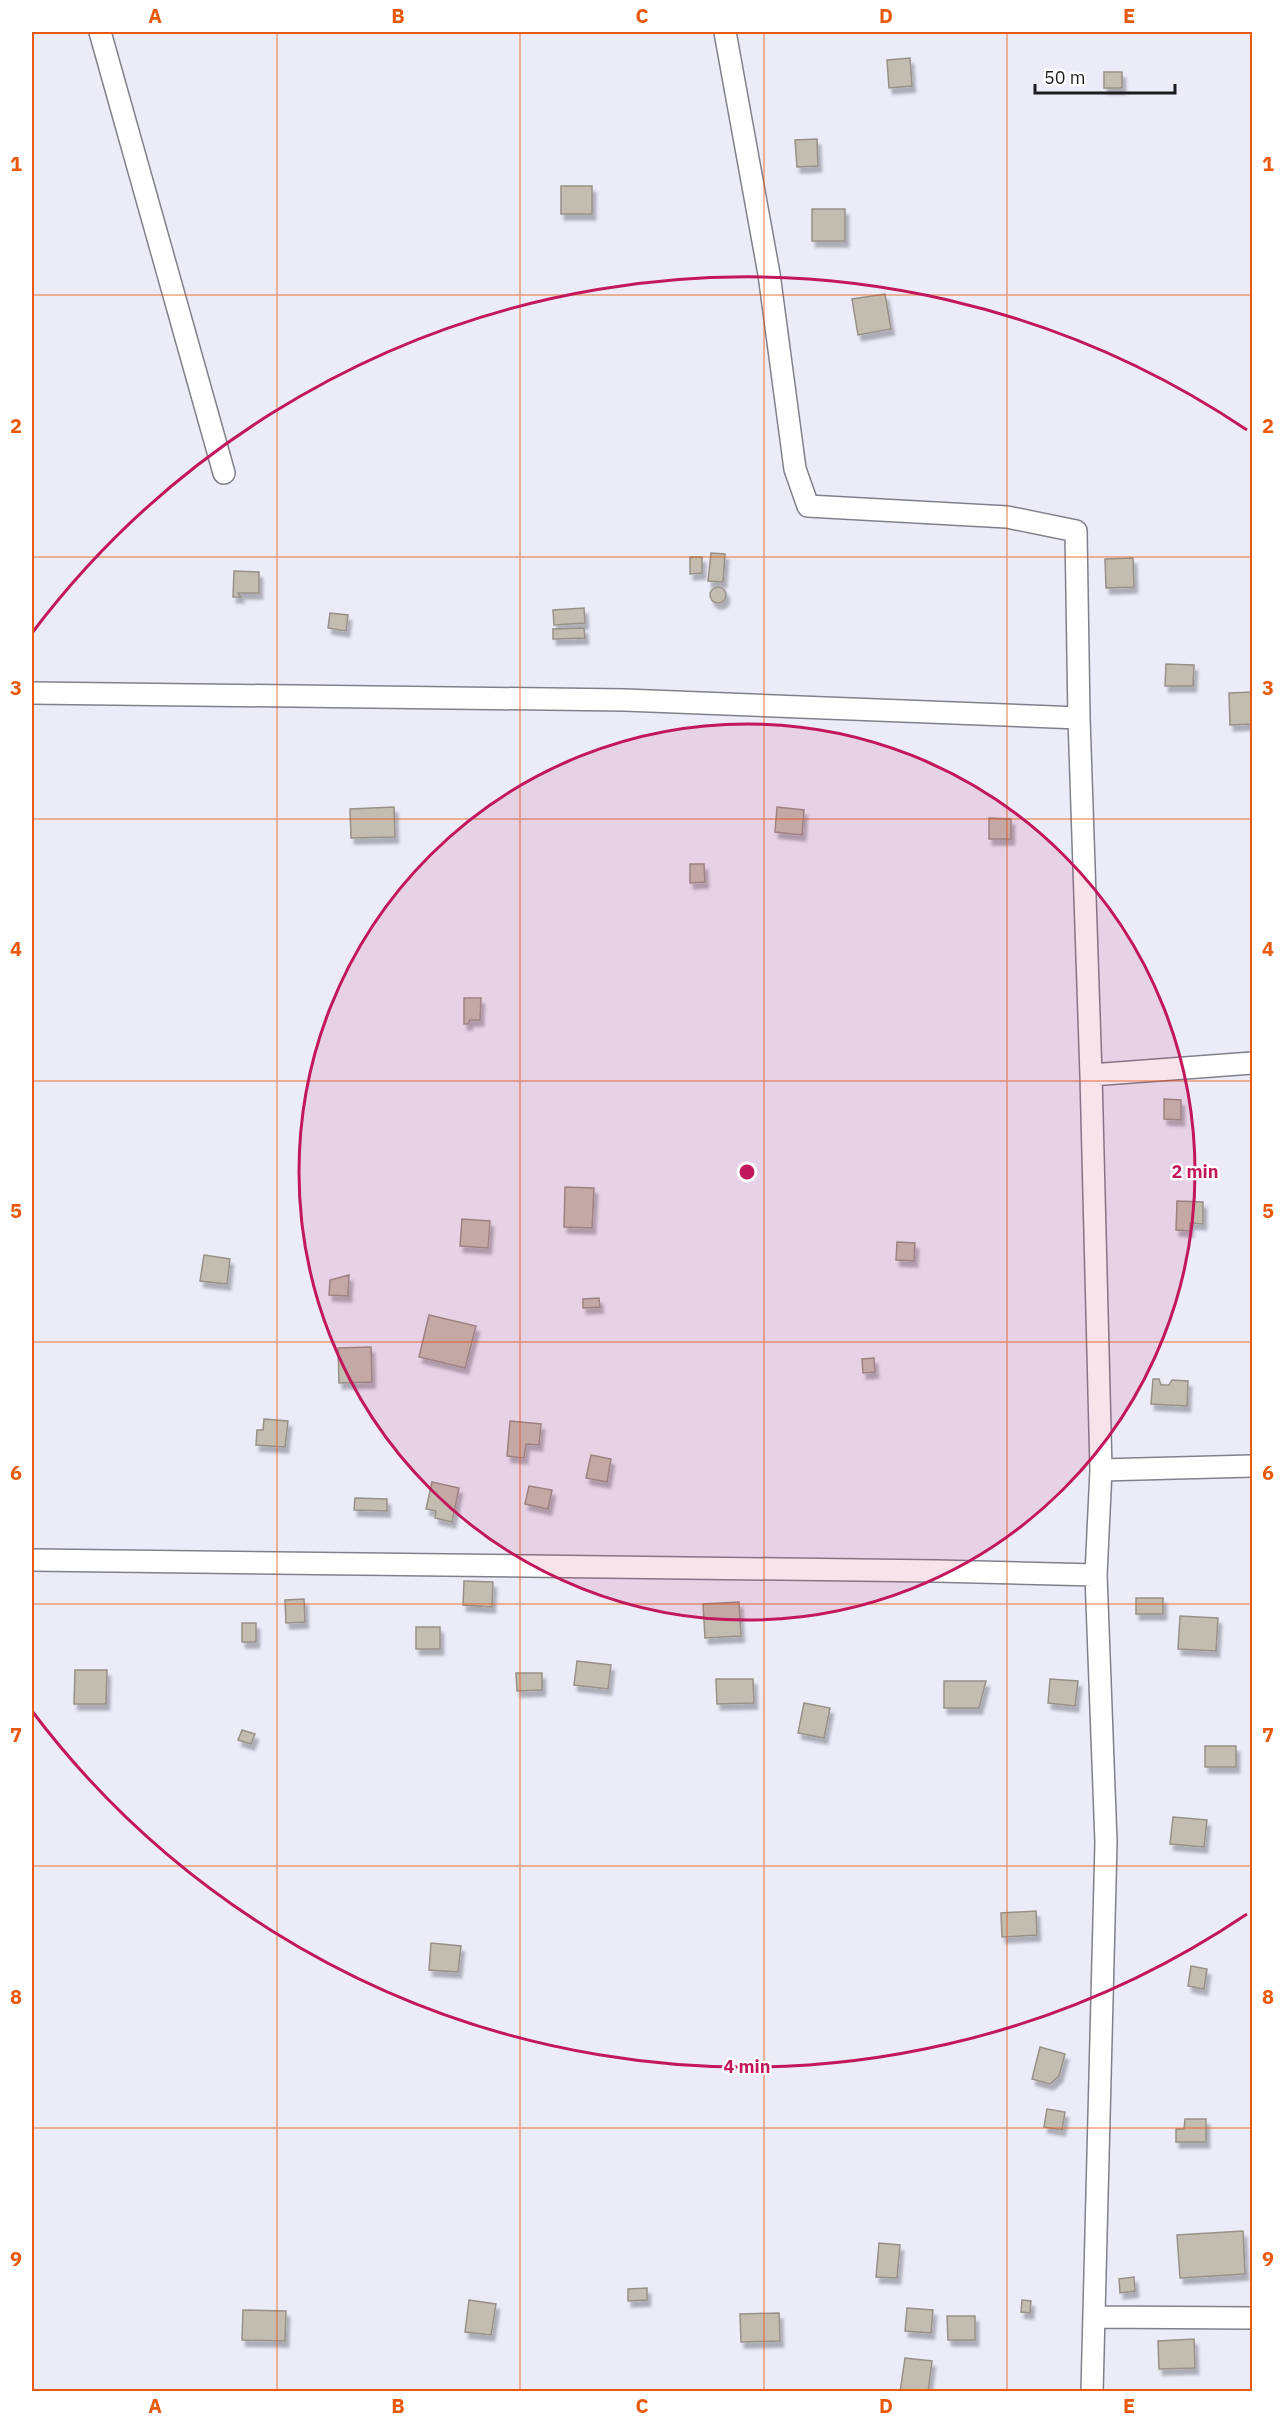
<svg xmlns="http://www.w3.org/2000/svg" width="1284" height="2423" viewBox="0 0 1284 2423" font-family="'IBM Plex Sans',sans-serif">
<defs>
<filter id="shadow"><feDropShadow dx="3.5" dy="6" stdDeviation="1.5" flood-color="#0004"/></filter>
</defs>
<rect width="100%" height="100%" fill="#ebecf8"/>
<path fill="#c3bcb1" stroke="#989187" stroke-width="1.5" filter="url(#shadow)" d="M910 58 912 86 889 88 887 60Z
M1104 72H1122V88H1104Z
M817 139 818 166 797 167 795 140Z
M561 186H592V214H561Z
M812 209H845V241H812Z
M885 294 891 329 858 335 852 299Z
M711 553 725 554 723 582 708 581Z
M690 557H702V573L690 574Z
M1133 558 1134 587 1106 588 1105 559Z
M234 571 259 572V593H238L241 597H233Z
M710 595a8 8 0 1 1 16 0a8 8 0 1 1-16 0Z
M584 608 585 623 554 625 553 610Z
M330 613 348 615 346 631 328 628Z
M584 628 585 638 553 639V629Z
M1166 664 1194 665 1193 686H1165Z
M1252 692V724L1230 725 1229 693Z
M394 807 395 837 351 838 350 809Z
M777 807 804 810 802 835 775 832Z
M989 818 1011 819V839H989Z
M690 864H704L705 882 690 883Z
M464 998H481L480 1020H470L468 1024H464Z
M1164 1099 1181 1100V1120L1164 1119Z
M565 1187 594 1188 592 1228 564 1227Z
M1177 1201 1203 1202V1224L1190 1223V1231L1176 1230Z
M462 1219 490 1221 488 1248 460 1246Z
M897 1242 915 1243 914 1261 896 1260Z
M204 1255 230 1259 227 1284 200 1281Z
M349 1275 348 1296 329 1295 330 1280Z
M599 1298 600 1307 583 1308V1299Z
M429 1315 476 1326 465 1368 419 1357Z
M371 1347 372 1382 339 1383 338 1348Z
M874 1358 875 1372 863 1373 862 1359Z
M1153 1379H1159L1161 1385H1169L1172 1380 1188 1381 1187 1406 1151 1404Z
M264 1419 288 1421 285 1447 256 1445 257 1430H263Z
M510 1421 541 1424 539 1445 526 1444 524 1458 507 1456Z
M591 1455 611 1459 607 1482 586 1478Z
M432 1482 459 1488 452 1522 435 1518 436 1511 426 1509Z
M529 1486 552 1490 548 1509 525 1504Z
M355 1498 387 1499V1511L354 1510Z
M464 1581 493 1582 492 1607 463 1605Z
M1136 1598H1163V1614H1136Z
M304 1599 305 1622 286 1623 285 1600Z
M739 1602 741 1636 705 1638 703 1604Z
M1180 1616 1218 1618 1216 1651 1178 1649Z
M242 1623H256V1642H242Z
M416 1627H440V1649H416Z
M577 1661 611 1665 608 1689 574 1685Z
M75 1670H107L106 1704H74Z
M516 1673H542V1690L517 1691Z
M716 1679H753L754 1703 717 1704Z
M1050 1679 1078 1681 1075 1706 1048 1703Z
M944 1681H986L979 1708H944Z
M804 1703 830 1708 824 1738 798 1733Z
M242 1730 255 1734 251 1744 238 1740Z
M1205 1746H1236V1767H1205Z
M1173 1817 1207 1820 1204 1847 1170 1844Z
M1036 1911 1037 1935 1002 1937 1001 1913Z
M431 1943 461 1946 458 1972 429 1970Z
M1191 1966 1207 1969 1204 1989 1188 1986Z
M1040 2047 1065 2054 1059 2076 1050 2084 1032 2079Z
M1047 2109 1065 2112 1062 2130 1044 2127Z
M1185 2119H1206V2142H1176V2129H1184Z
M1243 2231 1245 2274 1180 2278 1177 2235Z
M879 2243 900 2245 897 2278 876 2277Z
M1134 2277 1135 2291 1120 2293 1119 2279Z
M647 2288V2300L628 2301V2289Z
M469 2300 496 2304 491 2335 465 2332Z
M1022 2300 1031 2301 1030 2313 1021 2312Z
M907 2308 933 2310 931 2333 905 2331Z
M243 2310 286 2311 285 2341 242 2340Z
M779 2313 780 2341 741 2342 740 2314Z
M947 2316H975V2340H948Z
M1194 2339 1195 2368 1159 2369 1158 2341Z
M905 2358 932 2361 928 2392H900Z"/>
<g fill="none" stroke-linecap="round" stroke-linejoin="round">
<g stroke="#80808b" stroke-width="24">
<path id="minor" d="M100 32 224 473
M725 32 769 274 795 469 808 506 1007 517 1076 531 1079 718 1091 1075 1101 1470 1096 1575 1106 1842 1092 2392
M32 693 625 700 1079 718
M1091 1075 1252 1063
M1101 1470 1252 1466
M32 1560 937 1571 1096 1575
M1094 2317 1252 2318"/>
</g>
<use href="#minor" stroke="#fff" stroke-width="21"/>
</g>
<path fill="none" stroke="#e8590c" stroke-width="1.5" stroke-opacity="0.55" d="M277 32V2392M520 32V2392M764 32V2392M1007 32V2392M32 295H1252M32 557H1252M32 819H1252M32 1081H1252M32 1342H1252M32 1604H1252M32 1866H1252M32 2128H1252"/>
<circle cx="747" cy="1172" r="448" fill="#c2185b" fill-opacity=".12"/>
<g fill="none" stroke="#c2185b" stroke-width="3">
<circle cx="747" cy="1172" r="448"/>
<path d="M1247 1914A895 895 0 0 1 32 1711M32 633A895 895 0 0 1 1247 430"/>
</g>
<circle cx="747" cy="1172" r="9" fill="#c2185b" stroke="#fff" stroke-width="3"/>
<g font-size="18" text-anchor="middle" font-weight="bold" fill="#c2185b" stroke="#fff" stroke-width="4.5" stroke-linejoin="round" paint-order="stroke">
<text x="1195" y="1178">2 min</text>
<text x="747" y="2073">4 min</text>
</g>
<rect width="1284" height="2423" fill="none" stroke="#ffffff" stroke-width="66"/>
<path d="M1035 84v9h140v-9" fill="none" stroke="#1d1d21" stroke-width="3"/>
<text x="1044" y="84" font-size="18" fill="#1d1d21" stroke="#ffffff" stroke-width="4.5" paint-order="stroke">50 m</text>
<rect x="33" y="33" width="1218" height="2357" fill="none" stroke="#e8590c" stroke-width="2"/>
<g font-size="20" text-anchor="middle" font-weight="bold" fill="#e8590c">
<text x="155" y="23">A</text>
<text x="398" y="23">B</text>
<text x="642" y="23">C</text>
<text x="886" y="23">D</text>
<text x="1129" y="23">E</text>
<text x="16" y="171">1</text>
<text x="1268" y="171">1</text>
<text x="16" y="433">2</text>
<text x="1268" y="433">2</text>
<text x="16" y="695">3</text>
<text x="1268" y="695">3</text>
<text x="16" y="956">4</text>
<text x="1268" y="956">4</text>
<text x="16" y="1218">5</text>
<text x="1268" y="1218">5</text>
<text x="16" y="1480">6</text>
<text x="1268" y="1480">6</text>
<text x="16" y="1742">7</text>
<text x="1268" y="1742">7</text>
<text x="16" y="2004">8</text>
<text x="1268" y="2004">8</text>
<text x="16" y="2266">9</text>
<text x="1268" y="2266">9</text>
<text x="155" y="2413">A</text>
<text x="398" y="2413">B</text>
<text x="642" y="2413">C</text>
<text x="886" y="2413">D</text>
<text x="1129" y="2413">E</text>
</g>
</svg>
